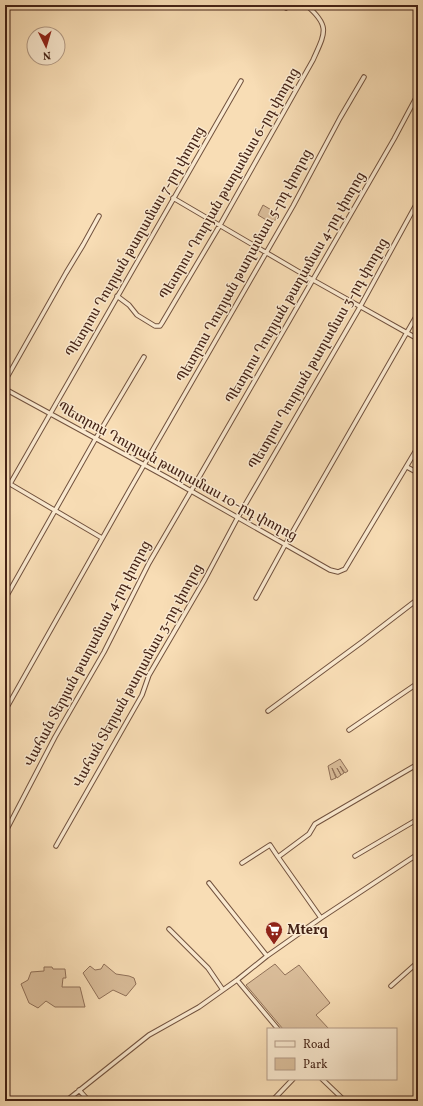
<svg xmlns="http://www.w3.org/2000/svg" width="423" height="1106" viewBox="0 0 423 1106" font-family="Vollkorn,'Noto Serif Armenian',serif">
<rect width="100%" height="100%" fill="#f8ddb5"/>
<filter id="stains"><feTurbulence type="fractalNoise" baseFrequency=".005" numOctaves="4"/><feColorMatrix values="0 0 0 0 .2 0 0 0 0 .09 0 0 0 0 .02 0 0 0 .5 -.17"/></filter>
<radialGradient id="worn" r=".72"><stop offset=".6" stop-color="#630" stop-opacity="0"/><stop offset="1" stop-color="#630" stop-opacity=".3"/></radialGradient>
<path fill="#dabd9a" stroke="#907058" d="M263 205 278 214 273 224 258 215Z
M340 759 348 771 345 773 340 766 344 773 341 775 337 768 341 775 337 778 332 768 336 778 331 780 328 766Z
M104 964 116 974 129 976 134 978 136 984 126 996 113 990 99 999 83 973 90 966 95 970 101 969Z
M275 964 285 975 299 965 330 1003 316 1015 329 1029H283L246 985Z
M44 967H52L53 969H65L66 978H63L62 987H80L85 1007H55L46 1001 38 1008 29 1003 21 984 28 980 31 972 44 971Z"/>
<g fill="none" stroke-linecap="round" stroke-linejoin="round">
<g stroke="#72523e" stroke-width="5.5">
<path id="minor" d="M286 8 288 5
M173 198 313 280 418 339
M117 296 129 305 137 315 155 326H160L162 323 220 225 313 60C325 33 331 26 306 5
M5 381 66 273 83 245 99 216
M5 389 170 479 330 570 338 572 345 569 418 447
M407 467 418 473
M5 481 102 538
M10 484 241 81
M256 598 285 545 418 313
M5 599 96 438 144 357
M6 709 129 491 293 206 340 118 364 77
M268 711 362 642 418 599
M349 730 418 683
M7 829 55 737 104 652 149 563 191 491 394 139 418 94
M56 846 142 695 149 675 205 579 238 517 360 307 418 201
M355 856 418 819
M278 857 321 918
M242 863 270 845 278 857 309 834 315 824 418 764
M209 883 267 956
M169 929 208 968 223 990
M237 980 278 1029
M391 986 418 962
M322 1079 345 1101
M79 1090 89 1101
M66 1101 149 1035 199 1007 237 980 267 956 321 918 418 854
M272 1101 293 1079"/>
</g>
<use href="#minor" stroke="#fae9cf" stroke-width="3.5"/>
</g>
<defs>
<g id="supermarket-pin" transform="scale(0.9)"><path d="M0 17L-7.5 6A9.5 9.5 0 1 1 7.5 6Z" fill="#8f2418" stroke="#fae9cf"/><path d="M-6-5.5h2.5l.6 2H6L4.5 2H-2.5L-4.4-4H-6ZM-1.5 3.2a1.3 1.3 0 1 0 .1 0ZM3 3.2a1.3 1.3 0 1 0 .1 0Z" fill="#fff"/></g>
</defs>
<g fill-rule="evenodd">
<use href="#supermarket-pin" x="274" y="930"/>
</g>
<g text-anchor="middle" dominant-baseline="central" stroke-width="3" stroke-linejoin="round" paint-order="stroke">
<g font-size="14" fill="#452316" stroke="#fae9cf">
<text transform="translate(230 184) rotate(-60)">Պետրոս Դուրյան թաղամաս 6-րդ փողոց</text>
<text transform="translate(136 242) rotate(-60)">Պետրոս Դուրյան թաղամաս 7-րդ փողոց</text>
<text transform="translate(245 266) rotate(-61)">Պետրոս Դուրյան թաղամաս 5-րդ փողոց</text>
<text transform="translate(296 288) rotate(-60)">Պետրոս Դուրյան թաղամաս 4-րդ փողոց</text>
<text transform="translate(319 354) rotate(-60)">Պետրոս Դուրյան թաղամաս 3-րդ փողոց</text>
<text transform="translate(177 472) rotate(29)">Պետրոս Դուրյան թաղամաս 10-րդ փողոց</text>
<text transform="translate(88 654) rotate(-62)">Վահան Տերյան թաղամաս 4-րդ փողոց</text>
<text transform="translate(138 676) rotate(-61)">Վահան Տերյան թաղամաս 3-րդ փողոց</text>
</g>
<g font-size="14" font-weight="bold" fill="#452316" stroke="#fae9cf" text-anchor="start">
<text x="287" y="930">Mterq</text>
</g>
</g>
<rect width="423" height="1106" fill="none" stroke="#f8ddb5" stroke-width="20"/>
<rect x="6" y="6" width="411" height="1094" fill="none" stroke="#452316" stroke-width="2"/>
<rect x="10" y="10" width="403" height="1086" fill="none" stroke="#452316"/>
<rect x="267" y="1028" width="130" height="52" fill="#fae9cf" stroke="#b29a85"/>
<rect x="275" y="1041" width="20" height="6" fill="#fae9cf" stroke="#b29a85"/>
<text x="303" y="1048" font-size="12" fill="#452316">Road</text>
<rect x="275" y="1058" width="20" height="12" fill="#dabd9a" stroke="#b29a85"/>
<text x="303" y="1068" font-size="12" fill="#452316">Park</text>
<g transform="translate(46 46) rotate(175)"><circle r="19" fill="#fae9cf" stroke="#b29a85"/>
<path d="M0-3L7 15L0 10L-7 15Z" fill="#8f2418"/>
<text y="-6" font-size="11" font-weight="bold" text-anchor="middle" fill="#452316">N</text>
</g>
<rect width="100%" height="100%" filter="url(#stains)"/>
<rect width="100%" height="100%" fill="url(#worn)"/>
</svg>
